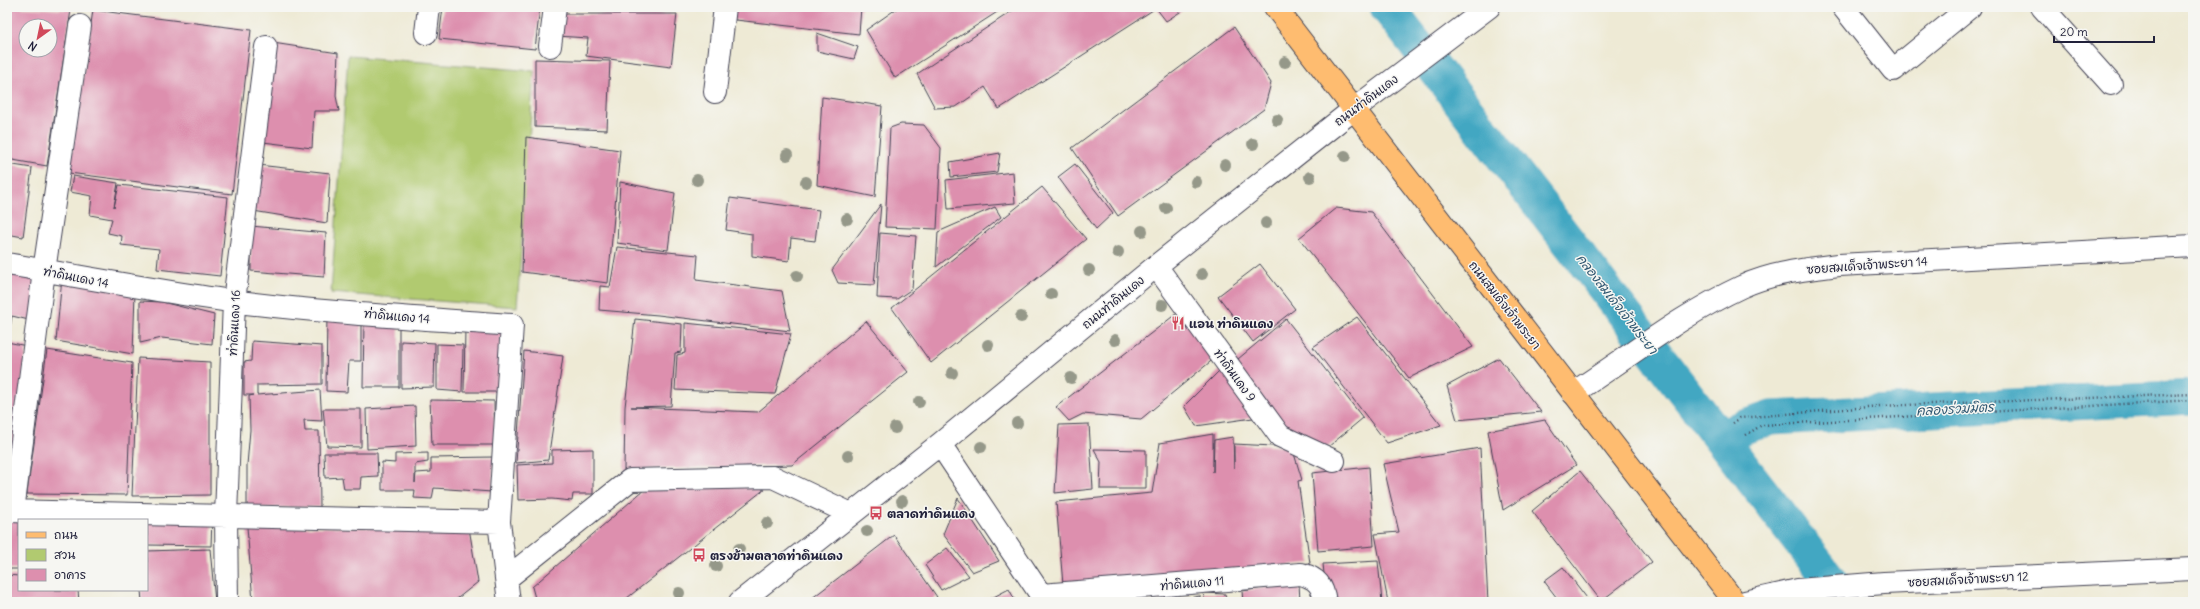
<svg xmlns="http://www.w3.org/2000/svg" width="2200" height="609" viewBox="0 0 2200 609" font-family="Delius,'Playpen Sans Thai',sans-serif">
<rect width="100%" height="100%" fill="#f6f6f2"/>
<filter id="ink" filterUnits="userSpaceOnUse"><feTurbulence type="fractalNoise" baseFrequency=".025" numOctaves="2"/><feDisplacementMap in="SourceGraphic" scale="8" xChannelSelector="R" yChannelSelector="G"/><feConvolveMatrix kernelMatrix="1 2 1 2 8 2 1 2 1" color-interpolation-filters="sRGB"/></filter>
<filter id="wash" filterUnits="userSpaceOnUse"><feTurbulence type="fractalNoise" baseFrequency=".012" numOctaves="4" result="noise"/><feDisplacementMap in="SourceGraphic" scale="16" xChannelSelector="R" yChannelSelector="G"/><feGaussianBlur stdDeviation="0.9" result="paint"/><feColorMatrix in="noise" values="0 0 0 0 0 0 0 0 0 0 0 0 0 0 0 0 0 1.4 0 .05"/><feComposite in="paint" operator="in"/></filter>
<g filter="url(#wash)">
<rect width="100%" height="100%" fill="#eeead5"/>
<path fill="#b1ca70" stroke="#6a7656" d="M348 56 534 71 517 307 331 293Z"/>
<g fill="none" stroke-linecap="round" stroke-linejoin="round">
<path stroke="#42a7c2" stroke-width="35" d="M1387 7 1847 602
M1723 441 1738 429 1771 418 2193 397"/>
</g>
<g id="blocks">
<path fill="#dd8fae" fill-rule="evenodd" d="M7 7 71 10 47 166 7 159ZM26 26H50V50H26Z
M443 7H540L535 49 439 39Z
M729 7H861L859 34 727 19Z
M899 7H1005L895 78 866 30Z
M1018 7H1188L1166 21 1156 8 999 109 985 87 956 107 935 108 917 74Z
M93 10 251 30 232 194 69 173Z
M558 14H677L671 67 586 56 588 38 557 36Z
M1234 27 1271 83 1264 109 1118 216 1072 148Z
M817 33 858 47 854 59 817 51Z
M273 43 338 53 336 96 339 111H314L312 148 263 142Z
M535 59 610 61 607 130 535 127Z
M822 97 882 106 875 197 817 185Z
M901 124 924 125 941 148 937 229 885 227 890 128Z
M526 137 620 150 608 283 522 272Z
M1000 153 997 172 951 177 950 162Z
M7 164 32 168 23 237 7 234Z
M1075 164 1113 213 1096 229 1058 177Z
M258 165 330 173 327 223 253 211Z
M1013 172 1015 203 948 209 946 180Z
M73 176 118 183 114 207 119 185 228 197 220 276 157 269 159 249 121 245 122 236 108 233 112 219 90 215 92 196 70 192Z
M620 182 675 193 668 250 617 243Z
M1042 187 1086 239 931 363 892 308Z
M730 198 819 210 815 241 791 238 789 261 752 256V234L726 230Z
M881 204 874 285 838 283 832 270Z
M995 207 1001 217 936 267 938 232Z
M1336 208 1371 212 1473 347 1409 378 1299 238Z
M251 226 326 233 324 277 251 271Z
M880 233 916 236 912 289 897 299 877 298Z
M617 247 698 255 696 280 782 291 790 331 658 315 599 310 600 286 610 287Z
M1260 264 1295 309 1253 342 1218 296Z
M7 269 40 275 33 321 12 316 9 334 7 333Z
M62 278 135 292 133 354 56 341Z
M140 301 162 302 214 315 212 344 162 338 140 343Z
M1181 310 1216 357 1141 419 1083 414 1069 421 1056 407Z
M327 315 361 318V361H349L347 392 326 391Z
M1357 317 1441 425 1387 443 1313 347Z
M364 319 399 323V387H363Z
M635 319 682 324 681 352 675 353 671 406 631 407 758 412 866 321 908 372 792 465 624 470 625 407Z
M1286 319 1363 418 1328 447 1285 434 1232 364Z
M685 323 791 334 775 394 675 390 677 355 685 353Z
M465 327 502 329 498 392H464Z
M252 341 322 346V384L257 385V395L320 390 322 421 304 420 305 431H319L320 507 247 508V465L250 430 249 396 254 395H244V362L251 361Z
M401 341 435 343 434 387 401 388Z
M7 342 27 346 7 492Z
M437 344 463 345 462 392 437 390Z
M47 350 132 363 127 495 27 494Z
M524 351 563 356 548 460 516 463Z
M138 358 210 362V495L132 496Z
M1499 358 1541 412 1457 420 1447 386Z
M1223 367 1260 417 1196 426 1184 406Z
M430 400 494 401 495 445H432Z
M415 406 416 446 367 449 366 409Z
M323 409H361V447L327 446Z
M1545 420 1576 465 1503 510 1488 431Z
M1089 424 1093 489 1055 493 1059 425Z
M1213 434V472L1214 440 1233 437 1234 468V444L1292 447 1302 480 1298 481 1310 563 1063 585 1056 502 1152 493 1160 443Z
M1480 448 1488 602H1388L1375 534 1399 532 1383 464Z
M593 449V494H573L572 501 552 499 518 500 517 465 552 463V450Z
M1094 449 1146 450V489H1100L1101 462Z
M324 453H377L378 476 361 477 360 489H344L342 477 325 478Z
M428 453V462L415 464V483L416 473 431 472V458L494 457 492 492 434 488 432 499 414 498 415 490H382V462L395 463V454Z
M1369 467 1374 546 1318 551 1312 473Z
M1580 471 1652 562 1601 601 1532 511Z
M653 482 766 488 622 602H536L532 587Z
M958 498 999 561 972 572 943 534Z
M7 518 19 520V569H7Z
M212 519 211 546 147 545V520Z
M247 527 469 528 478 582 453 602H253Z
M894 535 937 597 930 602H807Z
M947 548 969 576 941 590 925 565Z
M210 549 215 602H142L141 590H147V551Z
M1378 561 1382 602H1327L1323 564Z
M1563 567 1590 602H1560L1544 581Z
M7 575 19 576V590H78L79 602H7Z
M1299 583 1300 602H1243L1242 591Z
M1009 589 1016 602H984Z
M1203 593 1225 594 1227 602H1205Z
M1200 596V602H1172V601Z"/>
</g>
</g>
<g filter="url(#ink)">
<use href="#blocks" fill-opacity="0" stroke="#414052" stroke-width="1"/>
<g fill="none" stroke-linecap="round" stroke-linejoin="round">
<g stroke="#414052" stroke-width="24">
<path id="minor" d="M1843 7 1893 70 1970 7
M2042 7 2111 84
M426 33 429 7
M550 46 555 7
M715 92 725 7
M7 264C82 277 156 291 231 301 324 313 419 318 512 325L499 522 509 602
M1156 266 1280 436 1334 461
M1573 393C1629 357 1681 315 1741 287 1771 273 1806 269 1839 265L2193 246
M940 444 1041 595 1044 602
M7 511 499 522
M13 511 44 271 80 26
M506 579 630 480 773 477 851 514
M1041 595 1301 574C1317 578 1323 586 1325 602
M227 602 226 516 234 301 266 47
M740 602 940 444 1156 266 1354 109 1489 7
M1745 602 1798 590 1884 583 2193 569"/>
</g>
<g stroke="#414052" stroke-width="24">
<path id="major" d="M1275 7 1735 602"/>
</g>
<path stroke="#414052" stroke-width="2.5" stroke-dasharray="1 3" stroke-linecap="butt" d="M1733 423 1740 418 1880 406 2193 394
M1746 435 1762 425 2193 400"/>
<use href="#minor" stroke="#fff" stroke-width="22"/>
<use href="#major" stroke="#febc70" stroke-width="22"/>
</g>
<g fill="#959889">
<circle cx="1285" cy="62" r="6"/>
<circle cx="1277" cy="120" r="6"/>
<circle cx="1253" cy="144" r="6"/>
<circle cx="787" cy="155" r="6"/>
<circle cx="1345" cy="156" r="6"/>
<circle cx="1225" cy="165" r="6"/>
<circle cx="1310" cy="177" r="6"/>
<circle cx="697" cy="180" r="6"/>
<circle cx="806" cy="182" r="6"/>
<circle cx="1196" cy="182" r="6"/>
<circle cx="1166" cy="208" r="6"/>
<circle cx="847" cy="219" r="6"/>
<circle cx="1266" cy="223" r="6"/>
<circle cx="1142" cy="231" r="6"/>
<circle cx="1118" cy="252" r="6"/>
<circle cx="1089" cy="270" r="6"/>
<circle cx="1202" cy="274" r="6"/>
<circle cx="797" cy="276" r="6"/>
<circle cx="1051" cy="294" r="6"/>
<circle cx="1162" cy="305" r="6"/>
<circle cx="1021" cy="317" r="6"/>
<circle cx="1115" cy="340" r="6"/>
<circle cx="988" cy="345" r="6"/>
<circle cx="952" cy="373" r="6"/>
<circle cx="1071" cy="378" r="6"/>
<circle cx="919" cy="402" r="6"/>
<circle cx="1017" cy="423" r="6"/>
<circle cx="895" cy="428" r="6"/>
<circle cx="981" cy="447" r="6"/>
<circle cx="848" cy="456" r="6"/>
<circle cx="902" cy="501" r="6"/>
<circle cx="767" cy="523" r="6"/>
<circle cx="867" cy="531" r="6"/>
<circle cx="739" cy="549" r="6"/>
<circle cx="716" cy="566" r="6"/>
<circle cx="679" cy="593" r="6"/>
</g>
</g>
<defs>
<g id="restaurant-bare" transform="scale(1.08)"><path d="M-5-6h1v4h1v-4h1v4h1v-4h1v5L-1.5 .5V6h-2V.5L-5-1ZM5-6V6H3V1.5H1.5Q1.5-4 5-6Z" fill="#d1495b" stroke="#f6f6f2" stroke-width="2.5" paint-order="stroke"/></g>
<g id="bus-bare" transform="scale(1.08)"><path d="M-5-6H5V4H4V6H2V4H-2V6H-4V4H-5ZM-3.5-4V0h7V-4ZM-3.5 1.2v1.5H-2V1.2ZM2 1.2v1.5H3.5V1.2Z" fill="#d1495b" stroke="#f6f6f2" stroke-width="2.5" paint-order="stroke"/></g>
</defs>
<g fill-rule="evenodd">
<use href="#restaurant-bare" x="1178" y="323"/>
<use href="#bus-bare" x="876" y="513"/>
<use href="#bus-bare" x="699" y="555"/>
</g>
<g text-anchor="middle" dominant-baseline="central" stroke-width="3" stroke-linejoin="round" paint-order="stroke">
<g font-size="12" fill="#22223b" stroke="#f6f6f2">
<text transform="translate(1366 100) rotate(-37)">ถนนท่าดินแดง</text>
<text transform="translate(1867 265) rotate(-4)">ซอยสมเด็จเจ้าพระยา 14</text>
<text transform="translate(76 277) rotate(11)">ท่าดินแดง 14</text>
<text transform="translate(1113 302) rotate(-39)">ถนนท่าดินแดง</text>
<text transform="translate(1505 305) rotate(52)">ถนนสมเด็จเจ้าพระยา</text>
<text transform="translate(397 316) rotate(5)">ท่าดินแดง 14</text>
<text transform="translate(234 323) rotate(-87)">ท่าดินแดง 16</text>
<text transform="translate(1235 375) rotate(54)">ท่าดินแดง 9</text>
<text transform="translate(1968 579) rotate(-3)">ซอยสมเด็จเจ้าพระยา 12</text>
<text transform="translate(1192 583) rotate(-5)">ท่าดินแดง 11</text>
</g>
<g font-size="12" font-weight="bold" fill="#22223b" stroke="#f6f6f2" text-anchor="start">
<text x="1189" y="323">แอน ท่าดินแดง</text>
<text x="887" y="513">ตลาดท่าดินแดง</text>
<text x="710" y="555">ตรงข้ามตลาดท่าดินแดง</text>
</g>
<g font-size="13" font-style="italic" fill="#2f5771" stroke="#f6f6f2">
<text transform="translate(1617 304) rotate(52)">คลองสมเด็จเจ้าพระยา</text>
<text transform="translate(1955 409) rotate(-3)">คลองร่วมมิตร</text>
</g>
</g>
<rect width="2200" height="609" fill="none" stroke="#f6f6f2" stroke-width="24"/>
<rect x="18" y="519" width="130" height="72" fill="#f6f6f2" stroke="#a1a1a9"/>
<rect x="26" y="532" width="20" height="6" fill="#febc70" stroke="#a1a1a9"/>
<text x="54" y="539" font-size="12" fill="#22223b">ถนน</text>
<rect x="26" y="549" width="20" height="12" fill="#b1ca70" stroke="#a1a1a9"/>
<text x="54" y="559" font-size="12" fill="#22223b">สวน</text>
<rect x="26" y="569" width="20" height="12" fill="#dd8fae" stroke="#a1a1a9"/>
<text x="54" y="579" font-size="12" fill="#22223b">อาคาร</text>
<g transform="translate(38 38) rotate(213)"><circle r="19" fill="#f6f6f2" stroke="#a1a1a9"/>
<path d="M0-3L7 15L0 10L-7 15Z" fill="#d1495b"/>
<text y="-6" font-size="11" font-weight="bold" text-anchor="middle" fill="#22223b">N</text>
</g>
<path d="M2054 36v6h100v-6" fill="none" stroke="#22223b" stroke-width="2"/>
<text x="2060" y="36" font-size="12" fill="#22223b" stroke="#f6f6f2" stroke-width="3" paint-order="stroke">20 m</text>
</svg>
